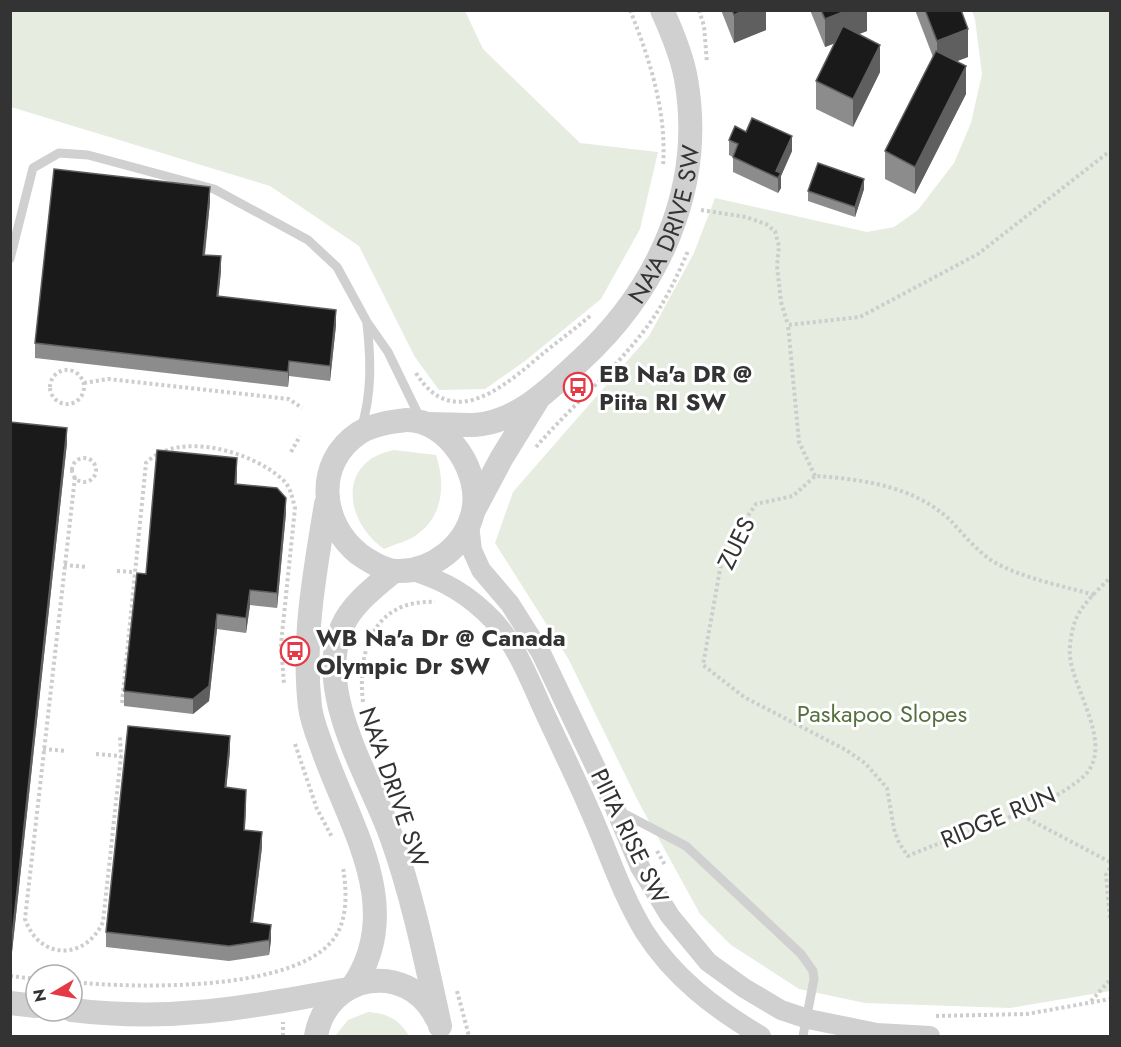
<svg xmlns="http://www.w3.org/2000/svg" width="1121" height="1047" viewBox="0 0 1121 1047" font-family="Jost,sans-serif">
<rect width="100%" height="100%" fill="#fff"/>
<path fill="#e6ecdf" d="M10 11H465L483 49 580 143 658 152 640 229 601 299 525 361 485 389 439 390 415 357 359 246 270 186 11 107Z
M972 11H1110V991L1010 1008 865 1003 799 989 731 945 700 914 638 801 569 660 495 543 513 492 649 336 694 253 715 198 867 232 894 227 918 210 954 163 971 123 982 74 975 19Z
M394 450 436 455C445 482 444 514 419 533 410 541 395 544 384 549 344 521 337 461 394 450Z
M368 1012C387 1013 400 1020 409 1036H335L348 1020Z"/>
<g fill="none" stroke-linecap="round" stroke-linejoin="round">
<path stroke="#cdcdcd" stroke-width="4" stroke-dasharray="3 3" stroke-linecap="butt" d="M630 10C650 60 667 112 663 167
M699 10 704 26 707 63
M701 210 746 217 766 224 775 231 779 246 777 266 781 302 788 325
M50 387a17 17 0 1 1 34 0a17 17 0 1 1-34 0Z
M416 373C454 435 509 382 546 351 561 339 576 328 590 316
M84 383 108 379 289 399 302 408
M536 447C574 403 621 365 654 317 668 296 678 274 688 251
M291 452 300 436
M72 470a12 12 0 1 1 24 0a12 12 0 1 1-24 0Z
M815 476 799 442 788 325 860 317 978 254 1110 151
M75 477 25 919C39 960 85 961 103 922L121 756 120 737
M64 565 88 567
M117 571 134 572
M1094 595C1061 585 1024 579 994 562 979 553 963 534 951 521 915 486 861 479 815 476L793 496 756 504 731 541 721 564 703 665 744 697 846 750 865 763 887 788 894 829 899 843 908 856C957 834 1045 811 1083 777 1116 747 1073 691 1070 656 1069 648 1071 636 1073 628 1078 607 1096 592 1110 578
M363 702C357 650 374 599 435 602
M122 703 146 463C178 430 251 451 282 479 291 487 292 497 295 508L281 644 284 684
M295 744 317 809 332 837
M43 749 66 751
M96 754 121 756
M1017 813 1110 862
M657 851 665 865
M1110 868 1106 875 1110 919
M10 976 36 979
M72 982C132 988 310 994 339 930 348 910 346 887 343 867
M457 991 469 1036
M1091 1001 1110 980
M936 1016 1027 1014 1110 999
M283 1036V1022"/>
<path stroke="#d0d0d0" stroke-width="9" d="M10 259 33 168 59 153 88 155 214 189 308 240 337 267 367 322 388 352 420 418
M361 429C372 394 371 360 367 324
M621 812 686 846 801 954 813 971 814 979 803 1036"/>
<path stroke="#d0d0d0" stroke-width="20" d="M469 525 472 550 481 570 510 604 541 653 615 808 640 867 670 916 708 962 744 988 781 1010 808 1019 877 1033 930 1036
M413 571C445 581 469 595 493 620 515 643 529 678 542 707 558 742 575 776 590 811 608 851 621 893 644 931 673 977 715 1009 761 1036"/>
<g stroke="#d0d0d0" stroke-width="24">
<path d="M407 420C448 420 482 473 473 512 469 529 460 543 446 554 432 565 414 572 396 571 383 570 369 561 359 554 320 523 314 463 359 433 373 424 391 422 407 420Z"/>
<path id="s1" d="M429 424C444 424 459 425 474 425 518 422 551 388 581 360 659 288 705 187 686 79 682 56 672 32 662 10"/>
<path d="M326 504C315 571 302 639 310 707 312 722 318 736 323 750 350 827 406 908 353 986"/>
<path d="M474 510 501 459 538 399"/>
<path d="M394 571C375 587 352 604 342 627 314 692 370 777 391 836 413 897 426 962 440 1026"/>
<path d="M10 1003 36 1006"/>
<path d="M72 1010C171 1022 246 1008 343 990"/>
<path d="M316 1036C327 973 407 960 436 1017"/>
</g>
</g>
<path fill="#8c8c8c" d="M721 10H766V30L734 43Z
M810 10H867V31L859 34 880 72 853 127 816 109V81L835 43 825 47Z
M915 10H961L968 57 956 61 966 94 915 194 885 179V151L933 57Z
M746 132 792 151 781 176V188L778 193 733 172V157L729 155V140Z
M864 189 855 217 808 201V191Z
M210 202 205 255 221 271 218 297 336 325 330 381 289 376 288 387 35 358V343Z
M10 422 67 443 12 952H10Z
M237 473V484L286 513 277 608 250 605 246 633 217 629 209 701 193 714 124 706V691L146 574Z
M230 751 226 787 246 805 245 830 262 847 253 922 271 940 269 955 229 961 106 947V932Z"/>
<path fill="#5f5f5f" d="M744 10H766V30L734 43V15Z
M848 10H867V31L825 47V19Z
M968 29V57L937 69V41Z
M880 45V72L853 127V99Z
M966 66V94L915 194V167Z
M792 136V151L781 176V188L778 193V178L776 171Z
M864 179V189L855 217V207Z
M210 187V202L203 270V255Z
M221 256V271L217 311V296Z
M336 310V325L330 381V366Z
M289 361V376L288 387V372Z
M67 428V443L12 952V937Z
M237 458V473L235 499V484Z
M286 498V513L277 608V593Z
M250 590V605L246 633V618Z
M217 614V629L209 701 193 714V699Z
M230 736V751L225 802V787Z
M246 790V805L244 845V830Z
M262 832V847L251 937V922Z
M271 925V940L269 955V940Z"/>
<path fill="#1a1a1a" stroke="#5f5f5f" stroke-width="1.5" d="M732 10H744L734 15Z
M821 10H848L825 19Z
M925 10H961L968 29 937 41Z
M843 26 880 45 853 99 816 81Z
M936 51 966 66 915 167 885 151Z
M752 118 792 136 776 171 781 173 778 178 733 157 738 144 729 140 735 126 746 132Z
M818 163 864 179 855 207 808 191Z
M54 169 210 187 203 255 221 256 217 296 336 310 330 366 289 361 288 372 35 343Z
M10 422 67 428 12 937H10Z
M157 450 237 458 235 484 277 488 286 498 277 593 250 590 246 618 217 614 209 686 193 699 124 691 137 573 146 574Z
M128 726 230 736 225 787 246 790 244 830 262 832 251 922 271 925 269 940 229 946 106 932Z"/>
<defs>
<g id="bus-ring" transform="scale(1.5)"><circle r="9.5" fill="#fff" stroke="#e63946" stroke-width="1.5"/><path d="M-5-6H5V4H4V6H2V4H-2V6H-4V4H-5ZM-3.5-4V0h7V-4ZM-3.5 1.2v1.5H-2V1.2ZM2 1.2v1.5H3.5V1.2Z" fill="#e63946"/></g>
</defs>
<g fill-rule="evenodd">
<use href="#bus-ring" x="578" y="387"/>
<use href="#bus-ring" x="295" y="651"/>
</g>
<g text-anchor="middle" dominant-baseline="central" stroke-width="6" stroke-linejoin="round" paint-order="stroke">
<g font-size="24" fill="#333" stroke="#fff">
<text stroke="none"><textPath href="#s1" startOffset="336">NA'A DRIVE SW</textPath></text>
<text transform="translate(736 543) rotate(-64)">ZUES</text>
<text transform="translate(394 787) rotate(71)">NA'A DRIVE SW</text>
<text transform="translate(998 817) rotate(-23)">RIDGE RUN</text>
<text transform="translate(630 836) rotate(64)">PIITA RISE SW</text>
</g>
<g font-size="24" font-weight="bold" fill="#333" stroke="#fff" text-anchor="start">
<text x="599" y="373">EB Na'a DR @<tspan x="599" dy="28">Piita RI SW</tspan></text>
<text x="316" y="637">WB Na'a Dr @ Canada<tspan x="316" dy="28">Olympic Dr SW</tspan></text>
</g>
<g font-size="24" fill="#56703f" stroke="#fff">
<text x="882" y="713">Paskapoo Slopes</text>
</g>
</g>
<rect width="1121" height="1047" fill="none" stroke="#333333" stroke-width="24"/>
<g transform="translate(54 993) rotate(260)"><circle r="28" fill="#ffffff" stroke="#adadad" stroke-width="1.5"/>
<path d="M0-4.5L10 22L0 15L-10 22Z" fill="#e63946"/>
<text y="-9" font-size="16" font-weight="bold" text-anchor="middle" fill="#333333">N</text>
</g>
</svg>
